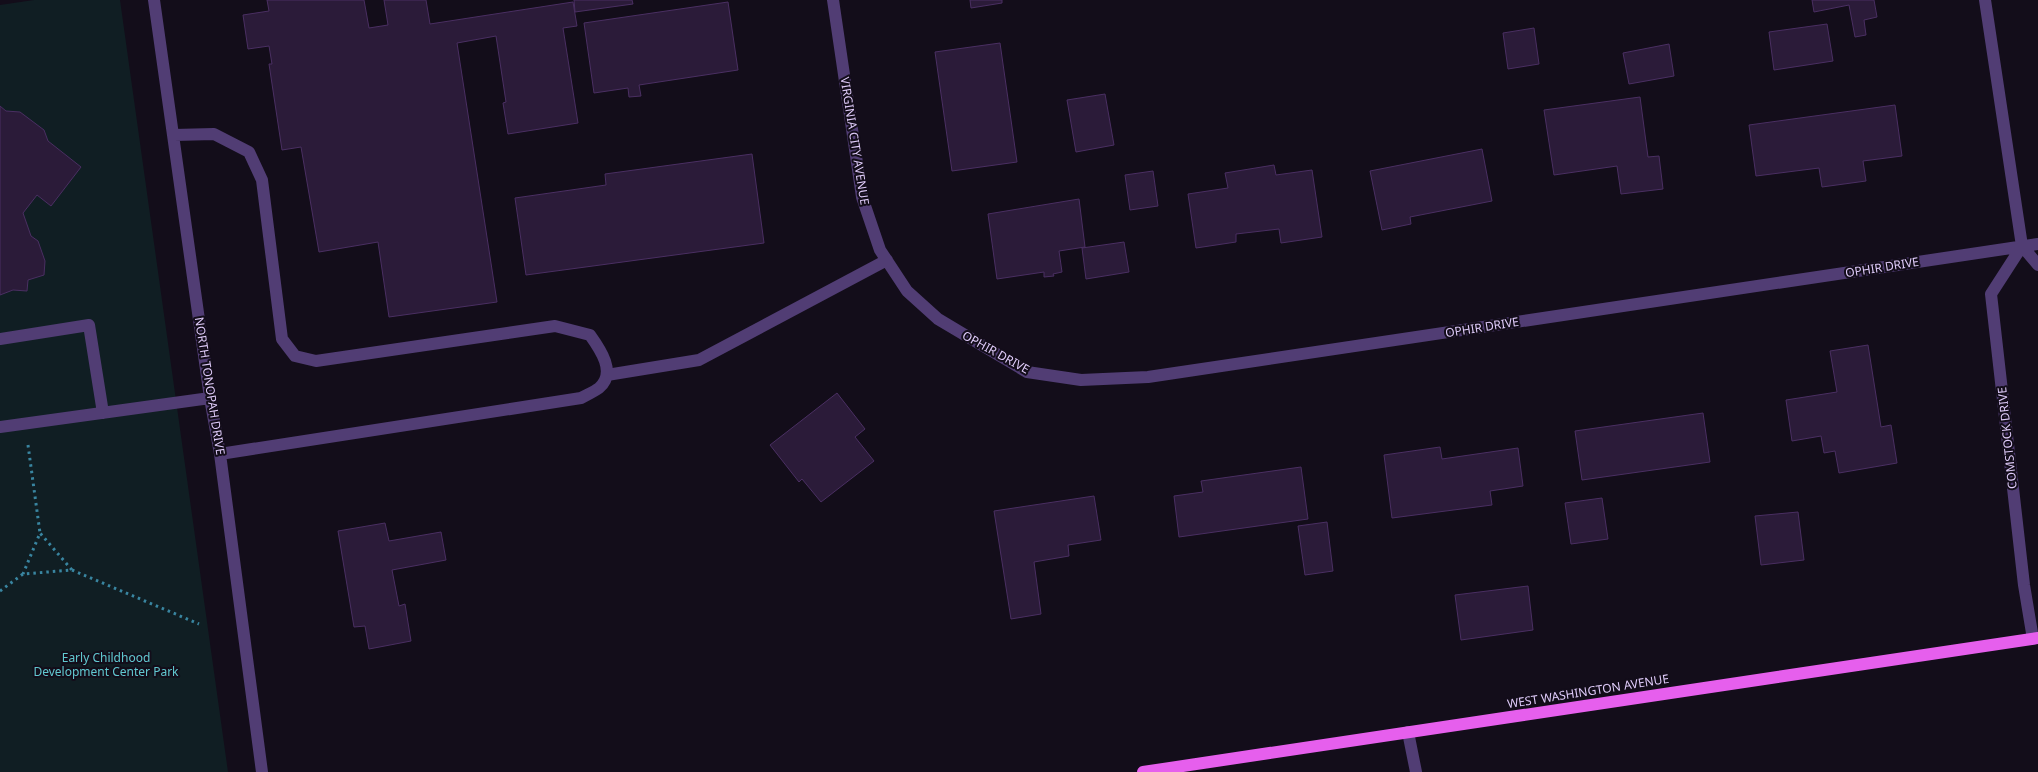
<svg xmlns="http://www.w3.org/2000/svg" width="2038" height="772" viewBox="0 0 2038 772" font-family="'Noto Sans',sans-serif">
<rect width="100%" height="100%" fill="#130d1a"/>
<path fill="#101e23" d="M34 0H120L228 772H0V5Z"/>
<path fill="#2b1b39" stroke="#4a2f62" d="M267 0H364L369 28 388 25 384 0H426L430 24 573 2 577 26 563 28 578 123 508 134 503 103 506 102 496 36 457 43 497 302 389 317 378 242 319 252 301 147 282 150 269 64H272L269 46 248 49 243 15 269 11Z
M574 0H632L633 4 575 12Z
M970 0H1002V3L971 8Z
M1812 0H1874L1877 17 1864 20 1866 35 1855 37 1849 5 1814 12Z
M728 2 738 70 639 85 641 96 629 97 628 88 594 93 584 23Z
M1827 24 1833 61 1774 70 1769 32Z
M1534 28 1539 64 1508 69 1503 33Z
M1000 43 1017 162 952 171 935 52Z
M1669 44 1674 76 1629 84 1623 53Z
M1105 94 1114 145 1076 152 1067 100Z
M1640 97 1648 157 1659 156 1663 189 1621 194 1617 166 1554 175 1544 110Z
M1895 105 1902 156 1863 161 1866 181 1822 187 1819 168 1756 176 1749 125Z
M0 106 6 111 20 112 44 130 48 141 81 167 51 206 37 195 23 213 31 236 38 241 45 261 44 275 28 280 27 291 13 290 0 295Z
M1482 149 1492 201 1410 217 1411 224 1382 230 1370 171Z
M752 154 764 243 526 275 515 198 606 185 605 174Z
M1274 165 1276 175 1312 170 1322 237 1281 243 1279 229 1236 234V242L1196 248 1188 194 1228 188 1225 173Z
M1153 171 1158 206 1130 210 1125 175Z
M1079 199 1085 247 1059 251 1062 272 1053 274 1054 276 1044 277V272L997 279 988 214Z
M1124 242 1129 272 1086 279 1082 248Z
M1868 345 1881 427 1891 425 1897 463 1839 473 1835 451 1824 453 1821 436 1792 441 1786 400 1837 392 1830 351Z
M837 393 865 429 855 437 874 461 821 502 802 479 799 482 770 445Z
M1703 413 1710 462 1582 480 1575 431Z
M1440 447 1442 459 1518 448 1523 486 1490 491 1492 505 1392 518 1384 455Z
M1301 467 1308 519 1179 537 1174 496 1203 492 1201 481Z
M1094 496 1101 540 1068 545 1069 556 1034 562 1041 614 1011 619 994 511Z
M1602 498 1608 539 1571 544 1565 503Z
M1798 512 1804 560 1761 565 1755 516Z
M1327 522 1333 571 1305 575 1298 526Z
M385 523 389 541 441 532 446 560 392 570 399 606 405 604 411 641 369 649 365 626 354 627 338 531Z
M1528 586 1533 630 1461 640 1455 595Z"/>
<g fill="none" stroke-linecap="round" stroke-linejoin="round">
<path stroke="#3985a0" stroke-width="3" stroke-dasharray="2.5 4" stroke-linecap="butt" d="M28 445 40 533
M72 570 199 624
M0 591 23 574 72 570 40 533 23 574"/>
<path stroke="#513d74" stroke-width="12" d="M154 0 210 398 220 454 262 772
M833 0 862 197 880 250 907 291 938 319 1027 372 1081 380 1148 377 2038 244
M1985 0 2022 246 2038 265
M174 135 214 134 249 152 262 180 282 339 295 356 316 361 555 326 590 335C600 349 617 373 599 388 594 392 586 395 581 398L220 454
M2022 246 1991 294 2024 585 2033 639
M0 339 89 325 103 413
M607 375 699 360 887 260
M0 427 210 398
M1408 732 1416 772"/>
<path stroke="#e65fed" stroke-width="12" d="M1143 772 2038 638"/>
</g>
<g text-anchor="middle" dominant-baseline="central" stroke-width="4" stroke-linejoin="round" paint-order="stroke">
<g font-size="12" fill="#dfcbf9" stroke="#130d1a">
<text transform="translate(855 141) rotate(81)">VIRGINIA CITY AVENUE</text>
<text transform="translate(1882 267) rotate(-9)">OPHIR DRIVE</text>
<text transform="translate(1482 327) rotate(-9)">OPHIR DRIVE</text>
<text transform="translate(996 352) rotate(29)">OPHIR DRIVE</text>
<text transform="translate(210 386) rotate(81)">NORTH TONOPAH DRIVE</text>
<text transform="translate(2007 438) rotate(-96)">COMSTOCK DRIVE</text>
<text transform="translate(1588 691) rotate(-9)">WEST WASHINGTON AVENUE</text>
</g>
<g font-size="12" fill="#61c8d0" stroke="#130d1a">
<text x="106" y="657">Early Childhood<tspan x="106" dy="14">Development Center Park</tspan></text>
</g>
</g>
</svg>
